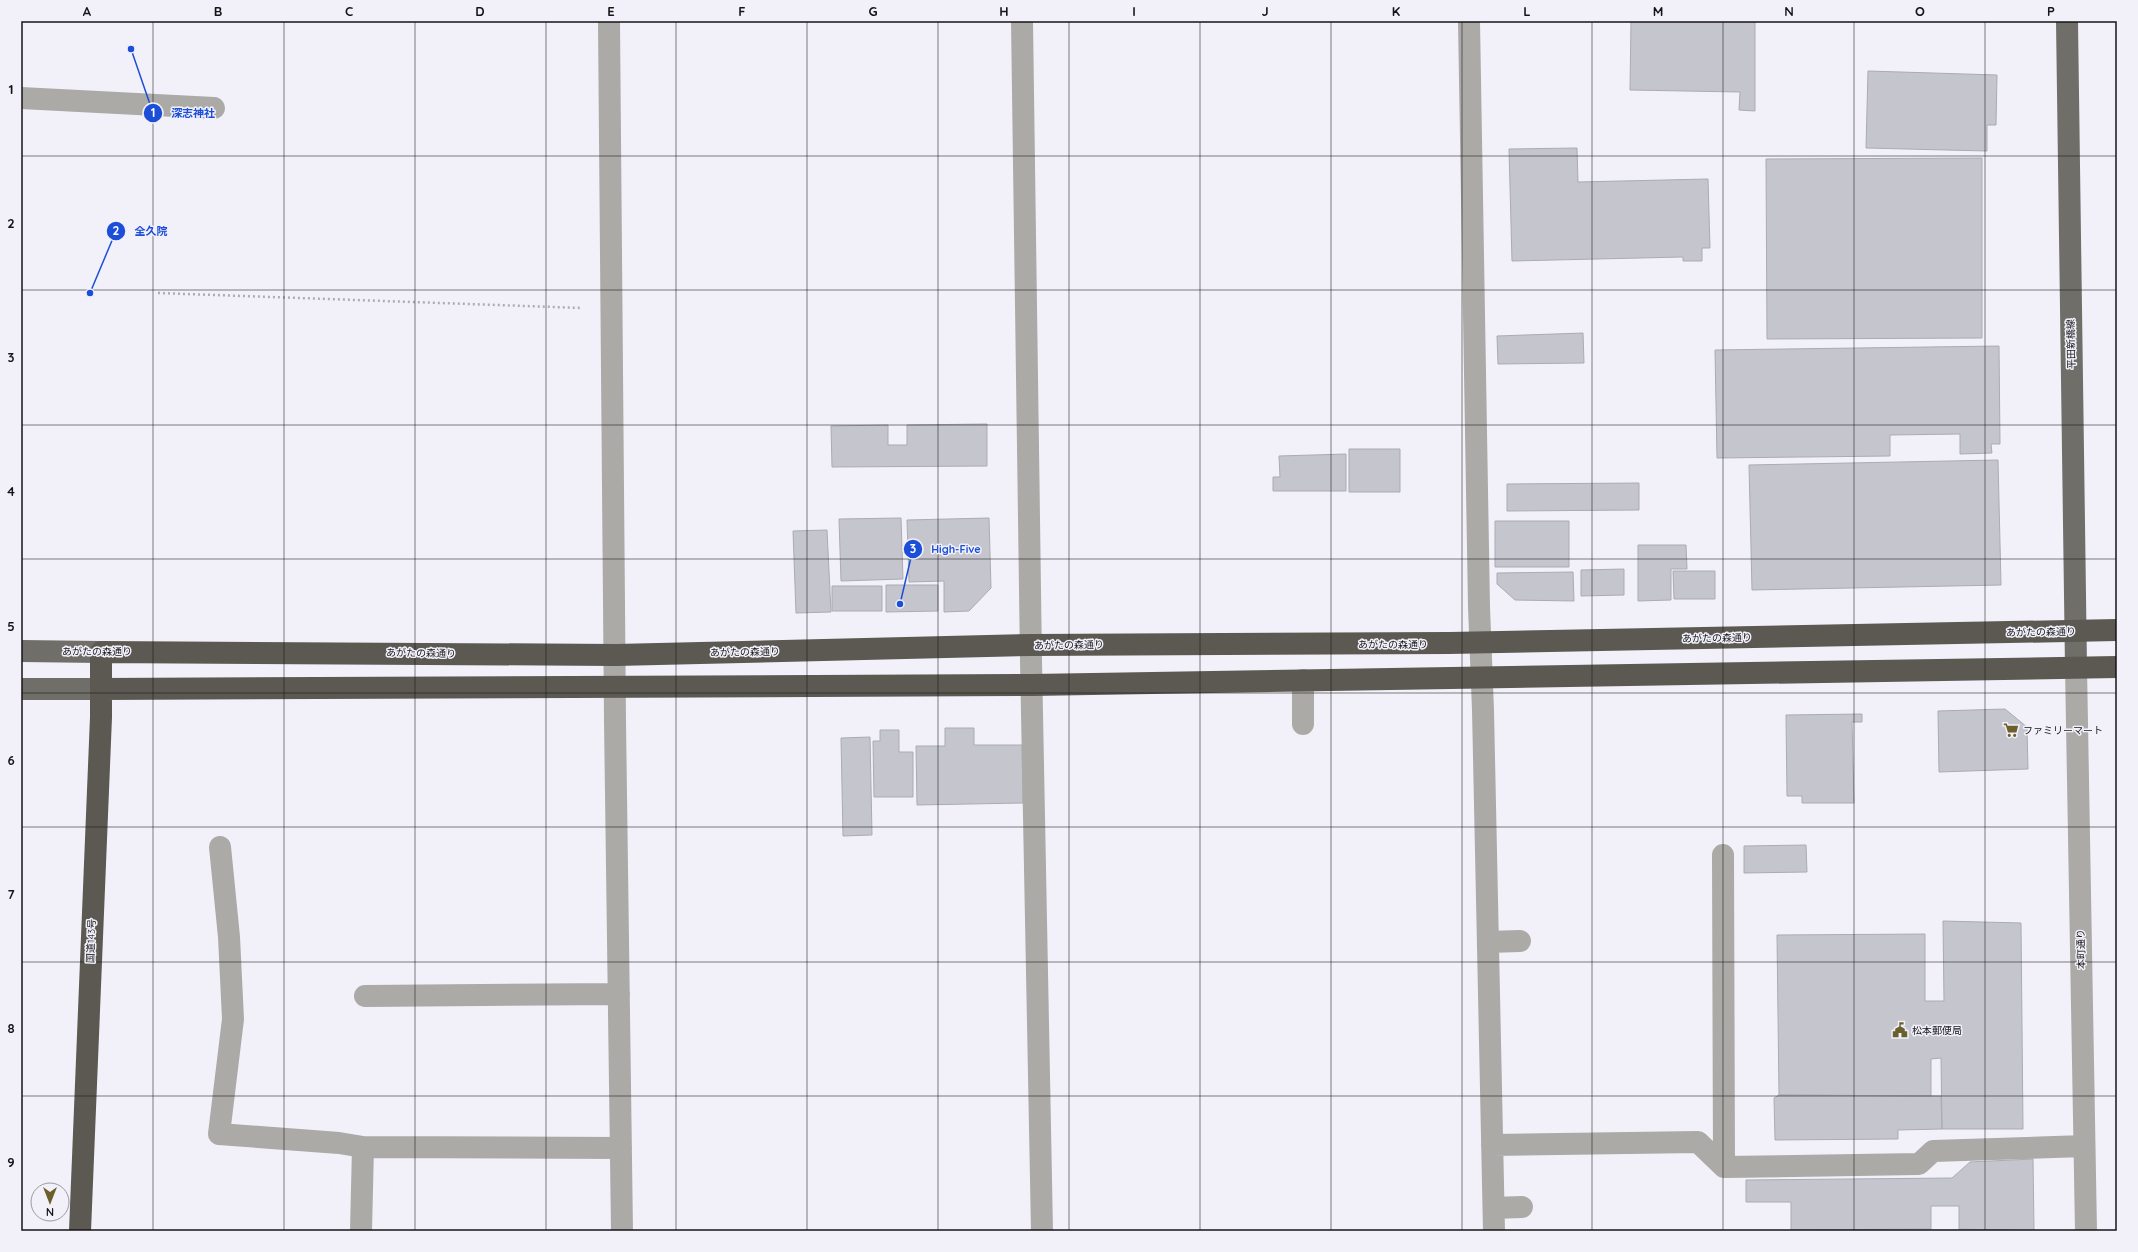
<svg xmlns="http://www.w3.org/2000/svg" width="2138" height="1252" viewBox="0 0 2138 1252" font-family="Quicksand,'Noto Sans JP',sans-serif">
<rect width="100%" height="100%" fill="#f2f1fa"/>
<path fill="#c5c5ce" stroke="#ababb4" d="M1631 21H1755V111L1739 110 1740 92 1630 90Z
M1868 71 1997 75 1996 125H1987V151L1866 148Z
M1577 148 1578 182 1708 179 1710 248H1702V261H1683V257L1512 261 1509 149Z
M1982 158V338L1767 339 1766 159Z
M1583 333 1584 363 1498 364 1497 336Z
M1999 346 2000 444H1991L1992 453 1960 454V434L1890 435V456L1717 458 1715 350Z
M987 424V466L832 467 831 426 888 425V445H907V425Z
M1349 449H1400V492H1349Z
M1346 454V491H1273V477H1280L1279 456Z
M1998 460 2001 585 1752 590 1749 465Z
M1639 483V510L1507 511V484Z
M901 518 903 579 841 581 839 519Z
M989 518 991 588 969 611 944 612V581L909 582 907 520Z
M1495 521H1569V567H1495Z
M827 530 831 612 796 613 793 531Z
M1638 545H1686L1687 569H1671V600L1638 601Z
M1624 569V595L1581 596V570Z
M1673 571H1715V599H1674Z
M1573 572 1574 601 1515 600 1497 584V573Z
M886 585H938V611L886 612Z
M832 586H882V611H832Z
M2005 709 2027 727 2028 769 1939 772 1938 711Z
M1862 714V722H1852L1854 803H1802V796H1787L1786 715Z
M945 728H974V745H1022L1023 803 917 805 916 746H945Z
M880 730H899V752H913V797H874L873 741H880Z
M870 737 872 835 843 836 841 738Z
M1806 845 1807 872 1744 873V846Z
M1943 921 2021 923 2023 1129H1942L1941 1058 1931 1059V1096L1779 1095 1777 935 1925 934V1001H1944Z
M1779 1095 1941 1096 1942 1129 1898 1130V1139L1775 1140 1774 1098Z
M2033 1159 2034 1231 1959 1229V1206H1931V1229L1791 1230V1202H1746V1180L1952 1178 1970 1162Z
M2013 1230V1231H1761Z"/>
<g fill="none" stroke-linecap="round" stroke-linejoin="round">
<path stroke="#adacb3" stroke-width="2.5" stroke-dasharray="2 3" stroke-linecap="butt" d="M158 293 582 308"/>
<path stroke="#abaaa6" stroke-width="22" d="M609 21 615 721 622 1231
M1022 21 1031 661 1042 1231
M1469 21 1479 607 1483 710 1494 1231
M21 98 214 108
M2076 667 2086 1231
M1303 680V724
M220 847 229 937 233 1019 219 1134 339 1143 363 1147 621 1148
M1723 855 1724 1167
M1488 942 1520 941
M365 996 619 994
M1492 1145 1698 1142 1724 1167 1919 1164 1933 1151 2084 1146
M1494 1208 1522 1207
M361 1231 363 1147"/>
<path stroke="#706e68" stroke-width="22" d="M2067 21 2076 667
M21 651 101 652
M21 689H101"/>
<path stroke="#5b5952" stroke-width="22" d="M101 689 1032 685 2117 667
M80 1231 101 717V652L616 655 1031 645 1449 643 2117 630"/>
</g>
<path fill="none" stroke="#151518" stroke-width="1" stroke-opacity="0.55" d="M153 21V1231M284 21V1231M415 21V1231M546 21V1231M676 21V1231M807 21V1231M938 21V1231M1069 21V1231M1200 21V1231M1331 21V1231M1462 21V1231M1592 21V1231M1723 21V1231M1854 21V1231M1985 21V1231M21 156H2117M21 290H2117M21 425H2117M21 559H2117M21 693H2117M21 827H2117M21 962H2117M21 1096H2117"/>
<defs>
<g id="supermarket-bare" transform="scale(1.2)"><path d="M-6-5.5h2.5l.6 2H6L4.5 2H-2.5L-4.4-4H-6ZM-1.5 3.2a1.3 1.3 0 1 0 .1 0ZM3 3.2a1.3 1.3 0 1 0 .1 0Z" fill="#6b5f2c" stroke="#f2f1fa" stroke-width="2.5" paint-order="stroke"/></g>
<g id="civic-bare" transform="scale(1.2)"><path d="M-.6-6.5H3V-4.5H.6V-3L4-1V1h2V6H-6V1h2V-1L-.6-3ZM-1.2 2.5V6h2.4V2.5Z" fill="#6b5f2c" stroke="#f2f1fa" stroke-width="2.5" paint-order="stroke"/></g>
</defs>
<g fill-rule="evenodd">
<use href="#supermarket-bare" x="2011" y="730"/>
<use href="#civic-bare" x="1900" y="1030"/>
</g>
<g text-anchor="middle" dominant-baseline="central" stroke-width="3" stroke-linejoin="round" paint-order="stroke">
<g font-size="10" fill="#151518" stroke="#f2f1fa">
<text transform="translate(2071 344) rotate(-91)">平田新橋線</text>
<text transform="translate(2041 632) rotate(-1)">あがたの森通り</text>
<text transform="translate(1717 638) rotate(-1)">あがたの森通り</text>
<text x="1393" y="644">あがたの森通り</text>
<text transform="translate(1069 645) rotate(-1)">あがたの森通り</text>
<text x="97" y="651">あがたの森通り</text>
<text transform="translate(745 652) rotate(-1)">あがたの森通り</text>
<text transform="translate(421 653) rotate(1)">あがたの森通り</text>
<text transform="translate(91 941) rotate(-88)">国道143号</text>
<text transform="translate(2081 949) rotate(-91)">本町通り</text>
</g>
<g font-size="10" fill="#151518" stroke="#f2f1fa" text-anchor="start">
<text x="2023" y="730">ファミリーマート</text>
<text x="1912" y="1030">松本郵便局</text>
</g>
</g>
<path fill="none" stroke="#1d4ed8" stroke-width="1.5" d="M131 49L153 113M90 293L116 231M900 604L913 549"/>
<g fill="#1d4ed8" stroke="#f2f1fa" stroke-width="1.5">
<circle cx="131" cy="49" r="4"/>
<circle cx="90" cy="293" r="4"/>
<circle cx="900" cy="604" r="4"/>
<circle cx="153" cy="113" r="10"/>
<circle cx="116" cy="231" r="10"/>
<circle cx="913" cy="549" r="10"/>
</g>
<g font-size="12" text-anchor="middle" font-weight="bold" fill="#fff">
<text x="153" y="117">1</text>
<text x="116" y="235">2</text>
<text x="913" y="553">3</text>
</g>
<g font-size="11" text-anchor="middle" font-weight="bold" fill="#1d4ed8" stroke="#f2f1fa" stroke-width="3" stroke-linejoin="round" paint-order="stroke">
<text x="193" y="117">深志神社</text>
<text x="151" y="235">全久院</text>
<text x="956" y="553">High-Five</text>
</g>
<rect width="2138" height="1252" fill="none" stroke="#f2f1fa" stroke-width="44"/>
<g transform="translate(50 1202) rotate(180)"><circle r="19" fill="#f2f1fa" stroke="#9a99a0"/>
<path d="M0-3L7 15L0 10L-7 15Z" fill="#6b5f2c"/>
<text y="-6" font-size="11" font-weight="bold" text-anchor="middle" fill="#151518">N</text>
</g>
<rect x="22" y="22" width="2094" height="1208" fill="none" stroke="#151518" stroke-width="1.5"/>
<g font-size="13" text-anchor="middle" font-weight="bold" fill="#151518">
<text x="87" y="16">A</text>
<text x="218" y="16">B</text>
<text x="349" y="16">C</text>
<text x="480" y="16">D</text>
<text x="611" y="16">E</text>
<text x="742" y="16">F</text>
<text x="873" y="16">G</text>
<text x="1004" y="16">H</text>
<text x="1134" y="16">I</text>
<text x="1265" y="16">J</text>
<text x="1396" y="16">K</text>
<text x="1527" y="16">L</text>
<text x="1658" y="16">M</text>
<text x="1789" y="16">N</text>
<text x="1920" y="16">O</text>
<text x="2051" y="16">P</text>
<text x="11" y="94">1</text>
<text x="11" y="228">2</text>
<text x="11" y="362">3</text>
<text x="11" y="496">4</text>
<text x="11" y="631">5</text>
<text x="11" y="765">6</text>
<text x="11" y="899">7</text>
<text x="11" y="1033">8</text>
<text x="11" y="1167">9</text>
</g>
</svg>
